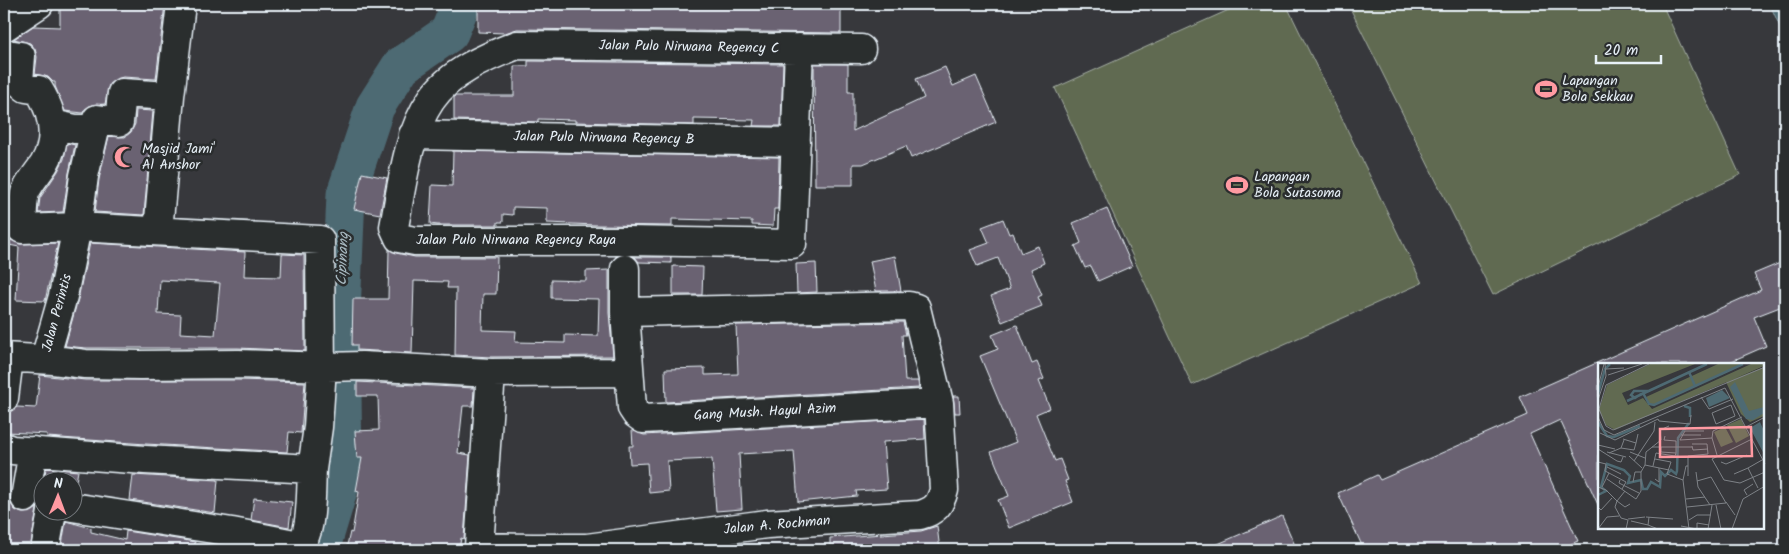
<svg xmlns="http://www.w3.org/2000/svg" width="1789" height="554" viewBox="0 0 1789 554" font-family="Kalam,sans-serif">
<rect width="100%" height="100%" fill="#37383c"/>
<filter id="ink" filterUnits="userSpaceOnUse"><feTurbulence type="fractalNoise" baseFrequency=".02" numOctaves="2"/><feDisplacementMap in="SourceGraphic" scale="10" xChannelSelector="R" yChannelSelector="G"/><feConvolveMatrix kernelMatrix="1 2 1 2 8 2 1 2 1" color-interpolation-filters="sRGB"/></filter>
<g filter="url(#ink)">
<path fill="#616a51" stroke="#a4aea4" d="M1242 4H1286L1422 283 1192 385 1055 88Z
M1348 4H1662L1740 175 1493 295Z"/>
<path fill="#4e6a73" stroke="#8ca0a8" d="M1775 4H1785V38L1772 9Z"/>
<g fill="none" stroke-linecap="round" stroke-linejoin="round">
<path stroke="#4e6a73" stroke-width="39" d="M320 550 343 474 341 313 346 194 375 107 401 66 449 33 461 4"/>
</g>
<path fill="#6b6272" stroke="#e8f1f8" fill-rule="evenodd" d="M60 4H165L156 79 123 77 116 79 109 84 105 104 91 105 85 109 83 113 65 111 55 86V82H53L48 77 35 74 37 57 35 49 30 43 14 39 33 26 60 27Z
M478 4H841V33L517 29 505 33 478 32Z
M528 61 783 64 781 126H753L754 120 694 119V125L575 122V120L538 119V122L454 120V97L456 96H514V66H528Z
M814 64H848V92H853V131L924 98 916 79 945 67 953 86 976 76 996 122 911 158 906 146 863 164H853V185H815Z
M136 110 153 111 144 215 95 212 99 179 109 136 125 137 131 132 135 124Z
M67 143 75 145 69 173 63 212 38 213 40 198 58 171 64 159Z
M453 151 779 157 778 209H774L773 226 752 225V221L672 219V226L597 225 547 223V208L513 207V215L503 214V222H498V225H438L430 224 432 185 452 186Z
M362 173 387 178 380 214 354 209Z
M1107 209 1132 266 1098 281 1091 266 1085 268 1075 246 1081 243 1073 223Z
M1003 219 1009 234 1013 233 1021 253 1038 246 1044 263 1031 269 1042 295 1038 297 1042 306 1002 322 991 296 1010 289 998 258 977 266 970 250 989 243 982 227Z
M4 237 20 244 58 243 45 301 16 300 19 247 4 244Z
M90 243 245 252 244 276 281 277 282 254 304 255 305 351 238 348H86L65 346 78 299ZM160 280 220 283 215 335 180 333 181 315 158 314Z
M389 249 396 253 415 257H497L496 294H483L482 330 516 331 515 342 565 343V335L598 336 599 299 551 298V280L586 281V271L609 270V313L613 356 491 357 455 355 456 288H447L448 282 414 281 412 353 357 350V345H352L353 299H388Z
M895 256 901 291H876L870 261Z
M635 257H671V263L639 262Z
M1785 261V305L1754 317 1766 346 1725 364H1599V507L1560 420 1530 434 1578 541 1557 550H1364L1338 493 1377 475 1380 480 1528 415 1520 397 1761 290 1754 274Z
M816 263 817 292 797 293 796 264Z
M673 266 703 267 702 295H673Z
M903 322 906 335H902L905 381H918L919 388 666 402 665 369 705 368V375L738 374 736 325Z
M1017 325 1032 364 1037 362 1044 379 1039 381 1050 408 1036 414 1055 461 1060 459 1068 480 1065 481 1073 502 1009 528 998 500 1009 496 991 452 1016 442 980 356 998 349 992 335Z
M40 375 85 380H238L305 382 301 433 289 432 287 452 146 444 47 437V434L6 432 7 413 10 412 17 407 36 408Z
M357 382 474 388 473 406H463L458 453 470 455 464 539 461 538 459 550H346L350 532 352 533 359 492 356 491 362 458H357L355 431 379 430 378 396H357Z
M953 396H959L960 413H955Z
M924 419 925 439 883 442 887 489 856 491 857 496 798 502 794 451 739 454 742 509 716 511 712 459 667 461 669 491 649 493 647 463 630 464 629 446H633L632 430 644 435Z
M46 468 78 471 74 492H72V482H44Z
M133 475 218 480 215 513 130 500Z
M42 488V500L37 509 30 550H4V503L11 504 15 510 22 513 31 512 37 508Z
M254 498 292 502 289 527 251 520Z
M1282 516 1297 550H1204L1241 534Z
M66 521 91 528V532L125 540 126 531 195 542 193 550H61Z
M937 526 940 550H830V538L921 531Z"/>
<g fill="none" stroke-linecap="round" stroke-linejoin="round">
<g stroke="#e8f1f8" stroke-width="31">
<path id="minor" d="M4 27 39 4
M799 48 792 244 627 241H415L399 238 394 227C402 186 407 135 431 100 450 72 486 57 517 45L861 49
M4 52 7 54 21 56 19 82 26 88 39 90C53 113 59 139 44 164 38 173 29 183 25 193 22 204 23 217 22 229L15 223 4 221
M52 124 75 129H95L97 119 119 122 122 93 170 96
M413 135 796 142
M22 229 77 227 63 296 45 359
M158 231 170 96 181 4
M625 269V312L632 408 636 414 643 419 939 403
M4 357 53 360 85 364 140 365 238 364 327 367 362 366 491 373 629 372
M491 373 479 547 533 548H587L767 524 920 515C935 511 940 505 944 490L939 403 916 308 909 306 625 312
M4 398 9 358
M4 447 12 450 145 460 312 469 318 427 321 382 320 240 77 227 84 176 95 129
M25 498 33 451
M72 507 232 532 294 544C298 543 302 541 304 538 312 525 311 486 312 469
M45 550 52 512"/>
</g>
<use href="#minor" stroke="#2a2d2e" stroke-width="28"/>
</g>
</g>
<defs>
<g id="stadium-bare" transform="scale(1.725)"><path d="M0-5a6.5 5 0 1 0 0 10a6.5 5 0 1 0 0-10ZM-3.5-1.8h7v3.6h-7Z" fill="#ff9aa2" stroke="#2a2d2e" stroke-width="2.5" paint-order="stroke"/></g>
<g id="mosque-bare" transform="scale(1.725)"><path d="M3.5-4.9A6 6 0 1 0 3.5 4.9A5 5 0 1 1 3.5-4.9Z" fill="#ff9aa2" stroke="#2a2d2e" stroke-width="2.5" paint-order="stroke"/></g>
</defs>
<g fill-rule="evenodd">
<use href="#stadium-bare" x="1546" y="89"/>
<use href="#mosque-bare" x="125" y="157"/>
<use href="#stadium-bare" x="1237" y="185"/>
</g>
<g text-anchor="middle" dominant-baseline="central" stroke-width="5" stroke-linejoin="round" paint-order="stroke">
<g font-size="14" fill="#e8f1f8" stroke="#2a2d2e">
<text transform="translate(689 47) rotate(1)">Jalan Pulo Nirwana Regency C</text>
<text transform="translate(604 138) rotate(1)">Jalan Pulo Nirwana Regency B</text>
<text x="516" y="240">Jalan Pulo Nirwana Regency Raya</text>
<text transform="translate(57 313) rotate(-75)">Jalan Perintis</text>
<text transform="translate(765 412) rotate(-3)">Gang Mush. Hayul Azim</text>
<text transform="translate(777 525) rotate(-5)">Jalan A. Rochman</text>
</g>
<g font-size="14" fill="#e8f1f8" stroke="#2a2d2e" text-anchor="start">
<text x="1562" y="81">Lapangan<tspan x="1562" dy="16">Bola Sekkau</tspan></text>
<text x="142" y="149">Masjid Jami'<tspan x="142" dy="16">Al Anshor</tspan></text>
<text x="1254" y="177">Lapangan<tspan x="1254" dy="16">Bola Sutasoma</tspan></text>
</g>
<g font-size="15" font-style="italic" fill="#aabbc3" stroke="#2a2d2e">
<text transform="translate(343 259) rotate(-88)">Cipinang</text>
</g>
</g>
<g transform="translate(1598 363)">
<rect width="166" height="166" fill="#37383c"/>
<path d="M52 1H97L24 30 30 42 45 35 54 46 153 1H166V3L17 67 8 62 1 47 9 22ZM120 1H145L56 42 51 41 48 34ZM166 4V53L152 59 143 51 128 19ZM143 56 151 73 138 80 129 62ZM127 64 135 79 123 84 116 69Z" fill="#616a51"/>
<path d="M137 19 151 48 166 44V50L155 57 148 56 132 24ZM124 27 132 35 111 44 108 35ZM162 59 166 68V91L152 65Z" fill="#4e6a73"/>
<path fill="none" stroke="#4e6a73" stroke-width="2.5" d="M91 9 97 23M45 30 51 41 56 42 145 1M0 31 7 6 12 1M43 31 37 35 33 32 36 28H50M29 38 109 1M86 43 92 45V54M0 59 9 73 16 74 42 63M0 132 8 128 3 124 9 101 26 107 32 113 30 120 43 117 45 126H49L53 119 62 124 63 109 67 113 73 107 78 111 79 108 80 75 91 60"/>
<path fill="none" stroke="#7e8287" stroke-width="1" d="M51 1 8 22 1 46 8 63 15 67 167 4M8 6 26 5M10 12 44 1M0 24 6 1M103 34 111 46 135 36M0 37 8 13 7 1M133 42 137 53 118 61 114 50ZM0 54 6 67 16 72 127 25 167 101M148 64 167 54M106 68H87L82 77 114 75 119 92M2 70 17 77 60 56 61 58 92 61 93 52M83 72H103M114 75 115 68 144 54M25 76 38 80 40 71M154 76 114 96 126 117 142 120 167 109M0 82 17 86M94 83 95 87 110 86M54 84H94M63 84V89L78 90V78L66 77 67 73M23 85 36 87 38 80M0 86 19 98 23 99 25 94M9 89 28 94M32 89 47 95M11 90 23 85 26 77M31 93 44 105M90 93 110 91 109 81H94M90 93V113M57 96 73 99 69 111 85 117M36 98 56 68 57 59M0 99 8 101 7 108 11 110 4 124M123 99 128 101 149 92M47 102 48 89 63 77 62 67 71 63M47 102 71 107M55 103 58 90 77 93 78 90M90 103H88L85 117 91 166M9 104 23 111M98 109 100 124 112 142M11 110 28 119 24 126M136 111 150 105M9 116 38 136 43 128V109L47 102M57 116 61 119V105M22 117 21 120 41 130M99 118 113 114 128 140M35 119 37 109H43M0 124 8 127 19 138 17 144 23 155 30 157 28 166M160 125 150 105 164 97M27 128 19 138 27 144 32 141M149 132 146 127 155 121M88 136 107 134M128 139 137 152M118 142 123 166M0 144 3 147 14 135M89 144 128 140M48 154 75 156M51 154 50 162 60 166M30 156 47 154M91 157 99 152H113M33 158 50 162M83 163 99 166M0 166 9 154 21 153M99 166V160L111 162M110 166 114 142M134 166 145 136 167 123"/>
<path fill="#ff9aa2" fill-opacity="0.15" stroke="#ff9aa2" stroke-width="2.5" d="M153 64 154 93 62 94V66Z"/>
<rect width="166" height="166" fill="none" stroke="#e8f1f8" stroke-width="2.5"/>
</g>
<rect width="1789" height="554" fill="none" stroke="#2a2d2e" stroke-width="20"/>
<rect x="10" y="10" width="1769" height="534" fill="none" stroke="#e8f1f8" stroke-width="2" filter="url(#ink)"/>
<g transform="translate(58 496) rotate(1)"><circle r="24" fill="#2a2d2e" stroke="#767b7f"/>
<path d="M0-4L9 19L0 12L-9 19Z" fill="#ff9aa2"/>
<text y="-8" font-size="14" font-weight="bold" text-anchor="middle" fill="#e8f1f8">N</text>
</g>
<path d="M1596 55v8h65v-8" fill="none" stroke="#e8f1f8" stroke-width="2.5"/>
<text x="1604" y="55" font-size="15" fill="#e8f1f8" stroke="#2a2d2e" stroke-width="4" paint-order="stroke">20 m</text>
</svg>
